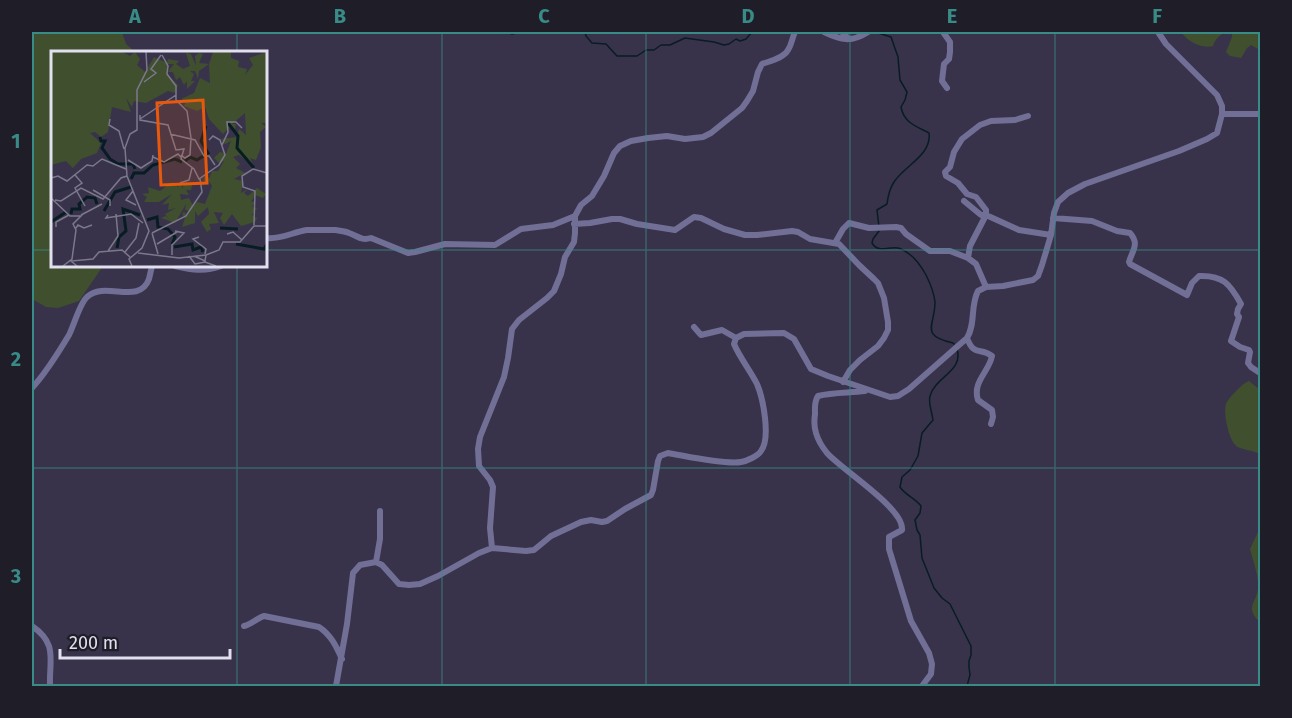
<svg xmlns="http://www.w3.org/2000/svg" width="1292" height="718" viewBox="0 0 1292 718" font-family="'Fira Sans',sans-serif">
<rect width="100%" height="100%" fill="#38334a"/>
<path fill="#40502e" d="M32 32H122L126 44 135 52H52V266H103L79 301 58 308 46 307 32 299Z
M1181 32H1225C1219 36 1215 39 1213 46 1201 49 1187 41 1181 32Z
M1232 32H1260V50L1251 45 1247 48 1241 58 1230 56 1226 52 1232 37Z
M1249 381 1260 390V454C1253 450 1243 450 1238 447 1229 443 1223 413 1226 404 1229 397 1243 383 1249 381Z
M1260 531V619L1258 620C1245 607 1257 602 1258 588 1259 576 1253 561 1250 549L1258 532Z"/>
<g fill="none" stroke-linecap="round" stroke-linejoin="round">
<path stroke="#071d23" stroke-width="1.5" d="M507 32 512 34 521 32
M585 32 586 36 592 43 606 44 617 56H637L646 50H654L661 45H670L685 38 714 42 724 45 729 44 736 39 740 41 746 39 752 32
M875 32 891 37 898 57 900 80 907 92 905 100 901 107C904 123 916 126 929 133 932 155 904 166 894 182 890 188 888 196 887 204L877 210 879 227
M879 231 873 239 872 243C879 255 891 244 901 249 913 254 920 264 926 275 930 283 934 293 935 302 935 326 919 335 953 343L954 344
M957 349C964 371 935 377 930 396 928 403 932 412 933 420L922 433 918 456 910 470 902 477 900 487C905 495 915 498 921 506L920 513 915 520 917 530 920 535 922 558 934 588 942 598 950 604 971 646V655L969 661V667L970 675 967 686"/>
<path stroke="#716f96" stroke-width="6" d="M824 32C841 40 851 43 868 32
M842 32 849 39
M943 32 950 42V52L949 59 944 64 942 81 947 88
M1222 114H1260
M964 201 981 215H986L1019 230 1051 235
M1053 218 1092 221 1117 231 1130 233C1140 244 1132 251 1129 262L1130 264 1187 295 1192 283 1199 276C1223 275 1230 284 1241 304L1238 309 1237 314 1239 317 1231 341 1240 347 1249 350 1250 352 1248 363 1251 367 1260 373
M574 224 590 223 612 219H620L637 224 675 230 694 217 701 218 724 229 745 235H757L792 231 798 232 810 239 839 244 859 265 874 279 878 283 884 298 888 322V330L884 338 878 346 860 360 850 370 843 382
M266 238C280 240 293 232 307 230 316 230 326 230 335 230 340 231 345 231 349 233 358 236 361 241 371 238L408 253 415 252 445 244 495 245 521 229 553 225 575 216
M835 243 843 229 849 223 869 228 896 227 901 228 906 234 930 251H950L968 258 976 264 986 287
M968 258 970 246 986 215V210L976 197 967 194 958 183 946 176 945 172 950 167 954 152 962 139 980 125 991 121 1015 120 1028 116
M175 266C192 270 205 272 221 266
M694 327 701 335 722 330 736 338
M967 338C974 357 980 347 992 356 989 372 972 382 978 400L992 410 993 417 991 424
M32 388C44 375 60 350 69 335 74 325 80 303 87 297 105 280 139 306 149 279 150 275 151 270 152 266
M865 391C849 393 833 392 818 396 814 402 815 408 815 414 814 421 814 427 816 433 818 440 823 448 827 453 842 470 905 509 902 530L889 537V549L911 621 929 653 932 664 931 674 922 686
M492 548 490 528 493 487 490 480 479 466 478 449 480 437 504 377 508 358 512 329 519 320 547 298 554 291 561 274 565 257 574 242 575 233V216L581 205 592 196 604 176 614 153 620 146 631 141 648 138 667 136 685 139 703 137 711 133 742 108 747 101 753 91 758 72 762 64C770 61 784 58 788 50 792 44 792 38 795 32
M376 562 380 539V511
M32 626C58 644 49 659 50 686
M244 626C252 624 257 618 264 616L319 627C331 635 336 646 342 659
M336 686 347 624 353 573 360 565 376 562 382 565 399 584 409 585 420 584 438 576 479 553 492 548 526 551 534 550 551 536 581 522 591 520 602 522 607 521 625 509 651 495 653 490 658 461 660 456 668 453C686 456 725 465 741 462 747 461 758 456 761 451 771 438 763 398 757 384 750 370 740 358 734 344L736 338 744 334 784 333 794 339 811 369 828 376 890 397 898 396 909 389 967 338C976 323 970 306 978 291L986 287 1003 286 1033 280 1038 276 1042 265 1051 235 1054 213 1058 202 1068 193 1085 184 1179 151 1207 139 1217 133 1222 114V106L1217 95 1166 44 1158 32"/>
</g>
<path fill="none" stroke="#398b88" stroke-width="1.5" stroke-opacity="0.55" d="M237 32V52M442 32V686M646 32V686M850 32V686M1055 32V686M32 250H52M266 250H1260M237 266V686M32 468H1260"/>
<g transform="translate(51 51)">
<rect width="216" height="216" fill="#38334a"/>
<path d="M0 1H72L79 5 84 1 89 8 86 14 94 21 103 6 116 12 117 8 128 10 125 13 132 18 139 15 135 2 140 3 145 15 144 5 148 2 152 3 148 12 158 13 162 1H180V7L188 10 187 16 196 18 194 24 202 14 198 7 216 1V72H210L215 76 209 81 210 96 205 109 199 107 203 116 188 104 182 106 189 113 185 117 194 122 183 128 192 130 190 142 197 138 193 142 197 145 206 137 215 143 212 147 204 144 200 151 205 150 201 156 206 157 201 164 206 167 204 171 190 175 181 163 173 174 169 167 172 162 163 161 168 172 158 173 160 178 156 181 150 171 158 163 157 156 147 165 144 160V172L131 176 134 167 131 163 133 160 136 165 139 160 134 159 135 153 124 172 110 167 115 165 119 169 114 163 125 157 117 159 118 152 111 154 121 143 108 151H93L96 146 91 143 98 142 97 136 109 140 121 131 127 136 130 129 131 138 133 133 141 134 140 139H135L138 144 129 143 130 149 138 147 142 155 146 151 154 153 161 135 157 129 152 135 153 125 158 128 161 120H167L173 110 168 112 163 107 169 101 175 103 180 90 174 93 170 88 186 86 188 78 195 84 194 62 181 73H185L184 78 179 76 172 83 158 68 154 56 146 60 133 55 135 51 130 48 143 42 149 27 159 32 158 13 148 20 147 28 144 20H139L143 23 140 30H144L136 38V30L133 34 129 26 125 29 122 21H117L123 13H117L116 23 127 34 124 42 117 40 95 52 83 50 81 56 75 47 80 61 61 56 57 81 50 86 44 81 39 82 50 92 46 102 30 108 22 117 15 110 0 114Z" fill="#40502e"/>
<path fill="none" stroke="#071d23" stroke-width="3" d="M177 72 187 85 186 97 203 117M49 86 50 90H54L51 97 59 108 67 113H82L84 118M134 110 139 106 146 109 157 102 150 90 155 75M80 128 83 122H93L102 114 124 108 131 111M53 160 64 141 80 136M20 163 21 158H29L28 153 36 146 44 147 46 153M96 169 106 166 107 176 117 178 124 186 121 193M0 171 15 161M169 177 187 178M185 193 213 198 216 193M123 196 141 193 142 199 150 196 152 201M66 197 68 186 75 180 72 158 89 164"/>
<path fill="none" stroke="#7c788c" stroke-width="1.5" d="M111 4 117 15 116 23 125 35V49L136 60 140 87M93 31 105 22 100 18 110 4M89 64V69L117 74 125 99 133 98 130 108 143 118 148 128 168 114 174 104 169 89 162 85 158 89M59 68 58 74 68 80 73 98M89 68 125 44M119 83 144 89 153 105H158L164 114M171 94 177 81 176 71H185L191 77M130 104 134 107 139 104 140 87M102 106 113 111 127 103 130 106M77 109 90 117 101 110 102 104M24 124 31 132 24 137 34 155M0 127 7 125 16 130 36 114 42 115 51 108 75 118M129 132 138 129 141 117M42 139 59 149V155M82 140 75 149 85 154M0 147 19 165H30L22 173 25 179 21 208 12 215M4 149 10 150 30 137 52 148 70 127 76 125M30 164 51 153M57 164 55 167 80 163 92 172M203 174 204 140 192 136 191 125 202 118 216 122M5 176V171L18 164M25 177 27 174 33 177 41 174M101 182 135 165 151 141 149 128M101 182 107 203M176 183 182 181 191 189M148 186 142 188 155 198 154 203M106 193 126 181M57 200 67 185 65 163M74 201 85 187 88 172M87 202 128 207 155 204 168 199 172 191H189L203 175H216M121 204V194L133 182 124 180M138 205 144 213 154 211 165 215M143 205 154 210 155 204M26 215 20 210 42 208 48 201 71 199 79 206M81 215 78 208 91 197 98 180 76 125 74 97 79 83 86 79V39L96 19 95 1"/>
<path fill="#e8590c" fill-opacity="0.15" stroke="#e8590c" stroke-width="3" d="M152 49 156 132 110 134 106 52Z"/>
<rect width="216" height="216" fill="none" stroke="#e2e0ef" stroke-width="3"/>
</g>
<rect width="1292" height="718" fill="none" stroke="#1f1d27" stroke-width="66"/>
<path d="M60 649v9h170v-9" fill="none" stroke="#e2e0ef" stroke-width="3"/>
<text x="69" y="649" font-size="18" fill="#e2e0ef" stroke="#1f1d27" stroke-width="4.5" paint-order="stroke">200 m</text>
<rect x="33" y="33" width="1226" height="652" fill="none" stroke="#398b88" stroke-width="2"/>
<g font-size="20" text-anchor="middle" font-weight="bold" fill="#398b88">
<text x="135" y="23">A</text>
<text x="340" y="23">B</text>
<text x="544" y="23">C</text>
<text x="748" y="23">D</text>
<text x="952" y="23">E</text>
<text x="1157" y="23">F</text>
<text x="16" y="148">1</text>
<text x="16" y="366">2</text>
<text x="16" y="583">3</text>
</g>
</svg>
